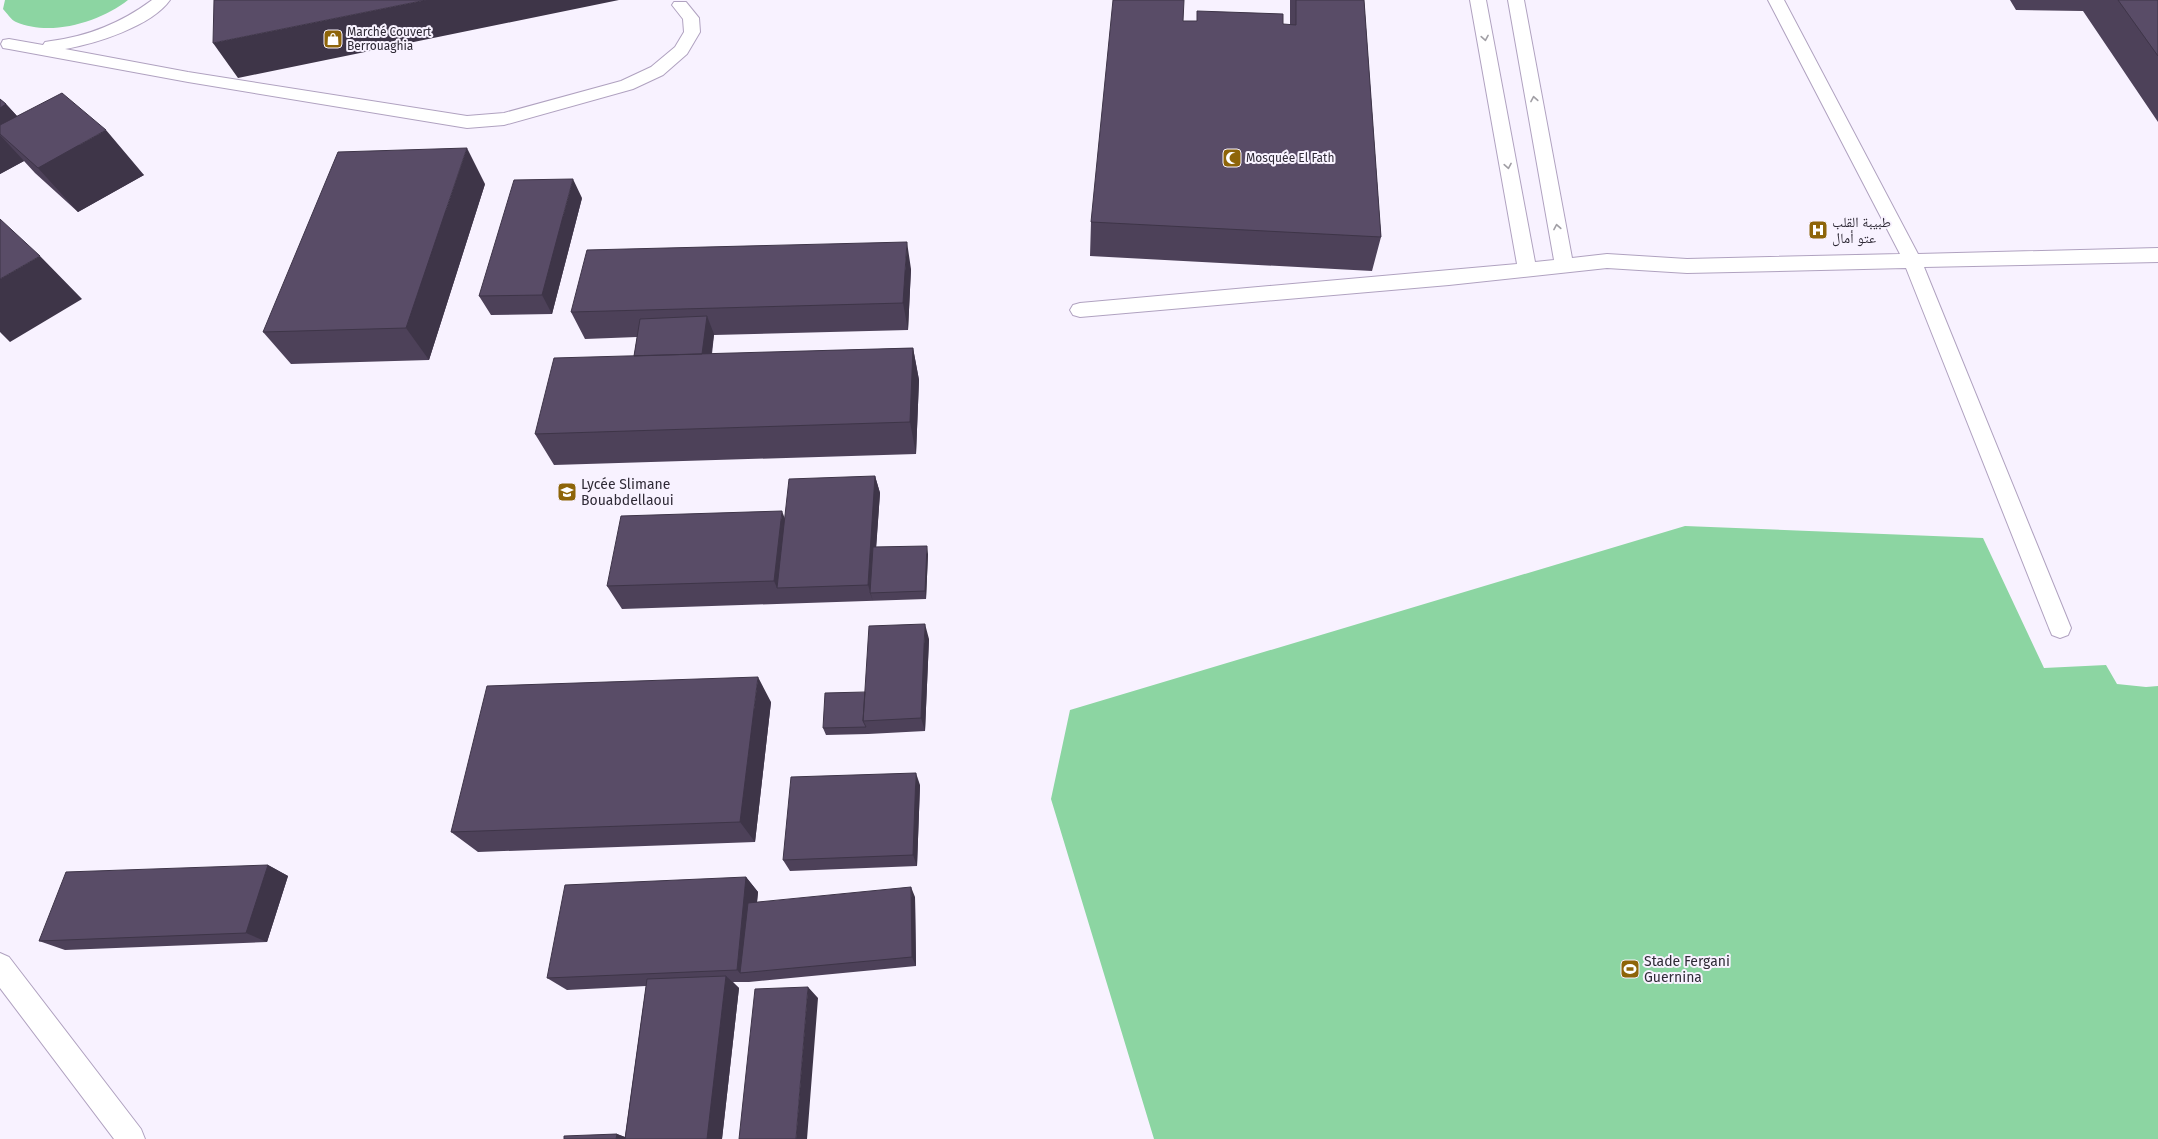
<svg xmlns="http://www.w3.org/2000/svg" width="2158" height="1139" viewBox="0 0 2158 1139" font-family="'Fira Sans','Noto Naskh Arabic',sans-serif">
<rect width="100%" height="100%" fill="#f8f2ff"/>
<path fill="#8cd5a2" d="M5 0H128C100 22 51 37 16 22 11 20 7 13 3 9Z
M1685 526 1983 538 2044 668 2106 665 2117 684 2146 687 2158 686V1139H1154L1051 799 1070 710Z"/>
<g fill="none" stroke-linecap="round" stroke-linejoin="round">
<g stroke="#b0a2c0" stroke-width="2">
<path id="minor" d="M152 0H170C152 26 95 44 65 49L188 72 467 116 504 113 621 81 651 67 675 47 684 32 683 19 672 5 674 2H686L699 18 700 32 687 54 663 75 633 89 504 125 467 128 188 82 9 49 3 48 1 44 3 40 9 39 43 45 45 42 51 41C89 36 121 23 152 0Z
M1470 0H1486L1535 262 1554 260 1508 0H1524L1572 258 1607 254 1687 259 1900 254 1768 0H1784L1918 254 2158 248V262L1924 267 2071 628 2068 635 2060 638 2052 635 2049 628 1906 268 1687 273 1607 268 1449 285 1080 317 1073 315 1070 310 1073 305 1080 303 1517 264Z
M0 953 9 957 141 1129 145 1139H114L0 988Z"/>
</g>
<use href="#minor" fill="#fff" fill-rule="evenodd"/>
</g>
<path fill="#4d4159" d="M1290 0H1364L1381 237 1372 271 1090 256 1091 222 1183 21 1290 25Z
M2010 0H2158V122L2083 11 2016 10Z
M0 99 6 104 17 116 144 175 78 212 35 173 24 161 0 174Z
M485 184 429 360 291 364 263 332Z
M582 198 552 314 491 315 479 296Z
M911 269 908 330 714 335 712 354 913 348 919 380 916 454 554 465 535 434 634 356 637 337 585 339 571 312Z
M875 476 880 493 876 547 928 554 926 599 622 609 607 586 785 519Z
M929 639 925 731 868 734 826 735 823 728 865 692Z
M771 702 755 842 478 852 451 832Z
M920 785 917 866 790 871 783 860Z
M268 865 288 876 267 942 65 950 39 941Z
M746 877 758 892 757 902 915 897 916 966 749 982H733L739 988 722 1139H564L617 1134 625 1137 646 986 567 990 547 978Z"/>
<path fill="#3e3548" d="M426 0H619L238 78 213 43Z
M6 104 47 149 0 134V108Z
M106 130 144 175 78 212 38 168Z
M0 135 24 161 0 174Z
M467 148 485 184 429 360 406 328Z
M573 179 582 198 552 314 542 295Z
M907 242 911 269 908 330 903 303Z
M40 256 82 299 10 342 0 332V279Z
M707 316 714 334 707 386 700 367Z
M913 348 919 380 916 454 910 422Z
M875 476 880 493 873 593H870L873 601 868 585Z
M782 511 791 535 777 588 774 581Z
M927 546 928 554 926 599 925 591Z
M925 624 929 639 925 731 921 718Z
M758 677 771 702 755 842 740 822Z
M916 773 920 785 917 866 913 855Z
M268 865 288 876 267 942 246 933Z
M746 877 758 892 750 972 740 973 737 970Z
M911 887 915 897 916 966 912 957Z
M726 976 739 988 722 1139H707Z
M808 987 818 998 807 1139H796Z
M617 1134 630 1139H616Z"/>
<path fill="#594c67" stroke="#3e3548" d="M214 0H426L213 43Z
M1113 0H1184L1183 21H1197V11L1283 14V24L1296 25V0H1364L1381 237 1091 222Z
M2118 0H2158V56Z
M62 93 106 130 38 168 0 134V125Z
M0 99 6 104 0 108Z
M467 148 406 328 263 332 338 152Z
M573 179 542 295 479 296 514 180Z
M0 219 40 256 0 279Z
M907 242 903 303 571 312 587 250Z
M707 316 702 354 634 356 640 319Z
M913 348 910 422 535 434 554 358Z
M875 476 868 585 777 588 789 479Z
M782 511 774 581 607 586 621 516Z
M927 546 925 591 870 593 873 547Z
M925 624 921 718 863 721 869 626Z
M758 677 740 822 451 832 487 686Z
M865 692 863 721 866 727 823 728 825 693Z
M916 773 913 855 783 860 791 777Z
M268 865 246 933 39 941 66 872Z
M746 877 737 970 547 978 565 885Z
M911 887 912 957 740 973 748 903Z
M726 976 707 1139H625L647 979Z
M808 987 796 1139H739L755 989Z
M617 1134 616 1139H564V1136Z"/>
<defs><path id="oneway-chevron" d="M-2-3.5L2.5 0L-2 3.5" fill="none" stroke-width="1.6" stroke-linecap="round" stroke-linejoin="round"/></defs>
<g stroke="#a19fa5">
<use href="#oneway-chevron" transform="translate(1485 38) rotate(80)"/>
<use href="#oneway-chevron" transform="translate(1534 99) rotate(-100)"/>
<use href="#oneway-chevron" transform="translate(1508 166) rotate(80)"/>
<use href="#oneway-chevron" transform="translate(1557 227) rotate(-100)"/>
</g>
<defs>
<g id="shop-square" transform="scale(1)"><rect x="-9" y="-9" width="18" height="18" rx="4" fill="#8e6509" stroke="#f8f2ff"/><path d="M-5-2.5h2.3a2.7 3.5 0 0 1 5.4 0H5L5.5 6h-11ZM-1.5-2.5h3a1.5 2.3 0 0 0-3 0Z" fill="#fff"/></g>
<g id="mosque-square" transform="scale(1)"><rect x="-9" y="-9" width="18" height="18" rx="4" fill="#8e6509" stroke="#f8f2ff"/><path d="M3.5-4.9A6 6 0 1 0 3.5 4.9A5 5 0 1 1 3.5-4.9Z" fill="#fff"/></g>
<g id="hospital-square" transform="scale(1)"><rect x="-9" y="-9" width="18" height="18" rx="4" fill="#8e6509" stroke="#f8f2ff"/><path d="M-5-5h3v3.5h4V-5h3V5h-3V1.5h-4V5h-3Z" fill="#fff"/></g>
<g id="school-square" transform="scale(1)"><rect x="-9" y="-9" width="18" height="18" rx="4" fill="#8e6509" stroke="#f8f2ff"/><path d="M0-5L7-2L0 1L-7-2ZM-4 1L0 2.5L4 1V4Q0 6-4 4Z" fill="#fff"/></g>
<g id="stadium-square" transform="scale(1)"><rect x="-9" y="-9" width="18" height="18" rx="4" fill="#8e6509" stroke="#f8f2ff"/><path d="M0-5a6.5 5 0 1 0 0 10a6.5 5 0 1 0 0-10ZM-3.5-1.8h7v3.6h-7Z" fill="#fff"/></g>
</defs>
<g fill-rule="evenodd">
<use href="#shop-square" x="333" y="39"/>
<use href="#mosque-square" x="1232" y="158"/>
<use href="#hospital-square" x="1818" y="230"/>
<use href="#school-square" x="567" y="492"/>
<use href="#stadium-square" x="1630" y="969"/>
</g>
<g text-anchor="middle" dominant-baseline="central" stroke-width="4" stroke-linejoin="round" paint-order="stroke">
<g font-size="12" fill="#2f2a36" stroke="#f8f2ff" text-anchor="start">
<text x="347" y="32">Marché Couvert<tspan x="347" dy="14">Berrouaghia</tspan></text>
<text x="1246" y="158">Mosquée El Fath</text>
</g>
<g font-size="14" fill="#2f2a36" stroke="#f8f2ff" text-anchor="start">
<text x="1832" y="222">طبيبة القلب<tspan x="1832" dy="16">عتو أمال</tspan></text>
<text x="581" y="484">Lycée Slimane<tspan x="581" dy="16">Bouabdellaoui</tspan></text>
<text x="1644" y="961">Stade Fergani<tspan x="1644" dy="16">Guernina</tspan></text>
</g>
</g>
</svg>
